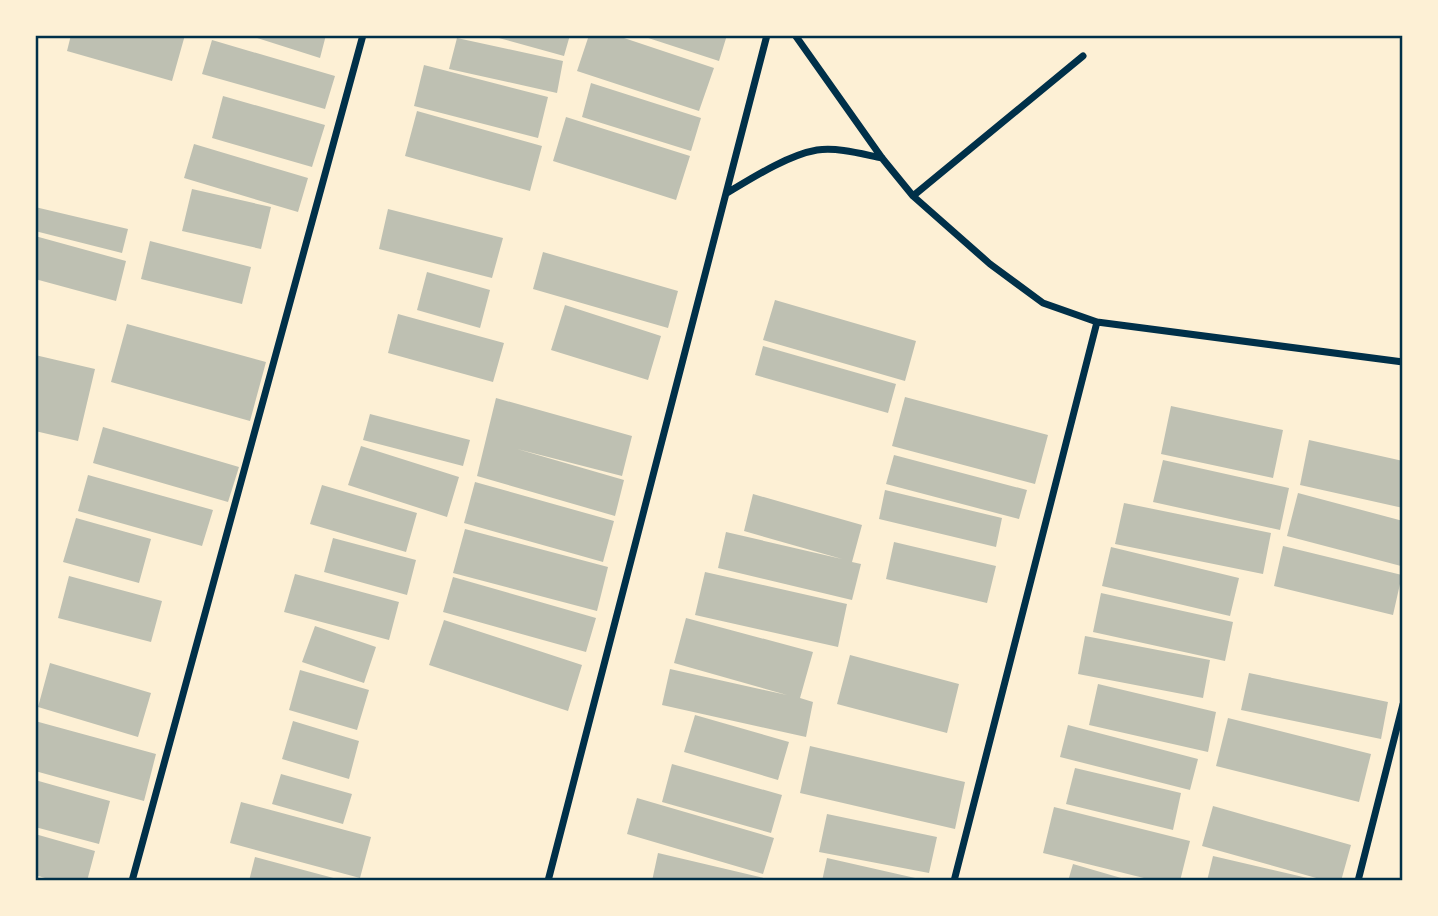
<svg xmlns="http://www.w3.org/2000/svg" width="1438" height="916" viewBox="0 0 1438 916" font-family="'DM Sans',sans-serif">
<rect width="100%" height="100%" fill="#fdf0d5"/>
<path fill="#bec0b2" d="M71 35H185L172 81 67 51Z
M248 35H326L320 58Z
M488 35H570L564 56Z
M589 35H615L714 68 699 111 577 71Z
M639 35H727L719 61Z
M457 38 563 61 557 93 449 69Z
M212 40 335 76 325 109 202 74Z
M424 65 548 97 538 138 414 106Z
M591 83 701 118 691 151 582 117Z
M223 96 325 125 312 167 212 138Z
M417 111 542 146 530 191 405 156Z
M566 117 690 156 676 200 553 161Z
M194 144 308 178 298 212 184 178Z
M192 189 271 207 261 249 182 231Z
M35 207 128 229 122 253 35 231Z
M388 209 503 238 492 278 379 249Z
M35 236 126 261 116 301 35 279Z
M150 241 251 267 242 304 141 279Z
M543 252 678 291 668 328 533 289Z
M427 272 490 290 480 328 417 310Z
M775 300 916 341 905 381 763 340Z
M565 305 661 336 648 380 551 350Z
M398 314 504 343 493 382 388 353Z
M127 324 266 362 250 421 111 382Z
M763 346 896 384 888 413 755 375Z
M35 355 95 369 78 441 35 431Z
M905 397 1048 435 1035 484 892 446Z
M496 398 632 436 622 476 517 449 624 480 615 516 477 476Z
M1171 406 1283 430 1273 478 1161 454Z
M370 414 470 440 463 466 363 440Z
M103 427 239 467 228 502 93 463Z
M1309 440 1403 461V508L1300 485Z
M361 446 459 477 447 517 348 485Z
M894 455 1027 490 1019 519 886 484Z
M1163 460 1289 488 1280 530 1153 502Z
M88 475 213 510 202 546 78 511Z
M475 482 614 521 603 562 464 523Z
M322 485 417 513 406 552 310 524Z
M885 490 1002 518 996 547 879 519Z
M1298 493 1403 521 1401 566 1287 536Z
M753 494 862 525 852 562 861 564 852 600 718 568 726 532 842 559 744 531Z
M1124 503 1271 533 1263 574 1115 544Z
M76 518 151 539 139 583 63 562Z
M465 529 608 567 597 611 453 573Z
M333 538 416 560 407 595 324 572Z
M894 542 996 566 987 603 886 579Z
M1283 546 1402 575 1393 615 1274 586Z
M1111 547 1239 578 1230 616 1102 586Z
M705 572 847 604 838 647 695 615Z
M295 574 399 602 389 640 284 612Z
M69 576 162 601 151 642 58 618Z
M453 577 596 618 586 652 443 612Z
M1101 593 1233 622 1225 661 1093 632Z
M686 618 813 652 800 698 813 702 806 737 662 705 670 669 787 695 674 663Z
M444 620 582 665 568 711 429 665Z
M315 626 376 647 364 683 302 662Z
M1085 636 1210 660 1203 698 1078 674Z
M850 655 959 684 947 733 837 704Z
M50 663 151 693 138 737 38 707Z
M300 670 369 690 357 730 289 710Z
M1249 673 1388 702 1381 739 1241 710Z
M1098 684 1216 712 1208 752 1089 725Z
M695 715 789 742 778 780 684 752Z
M1228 718 1371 754 1359 802 1216 766Z
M35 721 156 754 144 801 35 771Z
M293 721 359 741 349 779 282 759Z
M1068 725 1198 759 1190 790 1060 757Z
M810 746 965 782 955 829 800 793Z
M672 764 782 795 771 833 662 802Z
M1075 768 1181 793 1173 830 1066 804Z
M281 774 352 794 343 824 272 804Z
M35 780 110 801 99 844 35 827Z
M637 798 774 838 763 874 627 834Z
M241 802 371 837 360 878 230 843Z
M1213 806 1351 845 1341 881H1327L1202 846Z
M1054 807 1190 841 1180 881H1156L1043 853Z
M827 814 937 837 929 873 819 852Z
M35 834 95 851 87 881H55L35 875Z
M658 853 772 880V881H652Z
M1213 856 1316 880V881H1207Z
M255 857 341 880V881H249Z
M827 858 924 880 923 881H822Z
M1073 864 1128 880V881H1068Z"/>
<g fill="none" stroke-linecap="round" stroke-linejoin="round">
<path stroke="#003049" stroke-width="7" d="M795 35 882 158 913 196 990 264 1043 303 1097 322 1403 362
M727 193C752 178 788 155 817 150 838 147 862 154 882 158
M913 196 1083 56
M132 881 363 35
M548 881 767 35
M954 881 1097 322
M1358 881 1403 704"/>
</g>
<rect width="1438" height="916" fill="none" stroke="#fdf0d5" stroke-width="74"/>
<rect x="37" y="37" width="1364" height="842" fill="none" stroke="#003049" stroke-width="2.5"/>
</svg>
